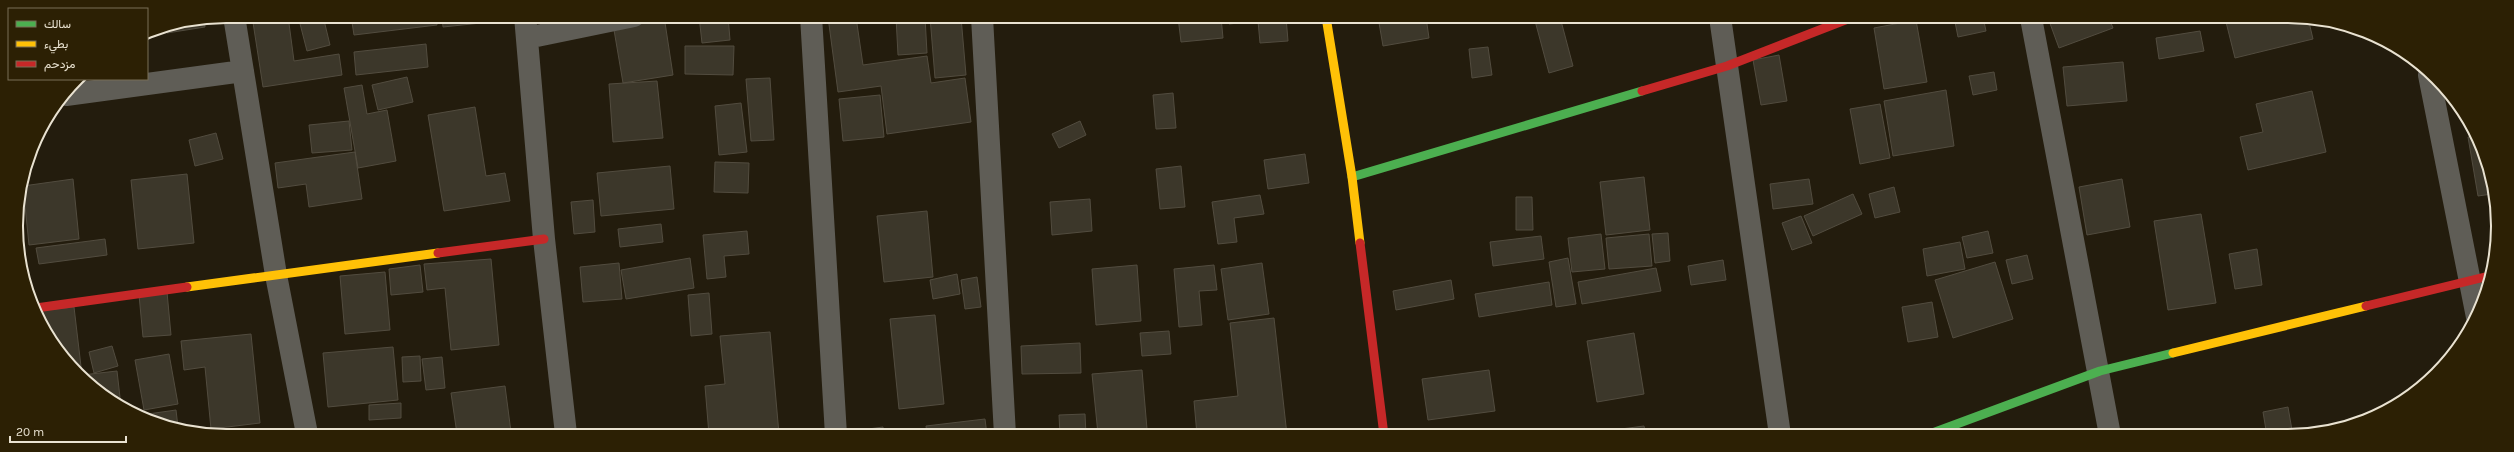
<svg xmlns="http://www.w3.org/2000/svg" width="2514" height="452" viewBox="0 0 2514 452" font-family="Karla,Vazirmatn,sans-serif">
<rect width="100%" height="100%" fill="#231c0d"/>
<path fill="#3c372a" stroke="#524c3f" d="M252 16H288L294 61 339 54 342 75 263 87Z
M298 16H323L330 45 307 51Z
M351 16H436L437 25 354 35Z
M442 16H480L481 23 443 27Z
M657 16H664L673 75 623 83 613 24Z
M699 16H728L730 40 702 43Z
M828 17H856L863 65 927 56 931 83 965 78 971 122 887 134 881 86 838 92Z
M896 17H925L927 53 898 55Z
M930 17H961L966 75 935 78Z
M1178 17H1221L1223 38 1181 42Z
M1228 17H1286L1288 41 1260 43 1258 21 1229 24Z
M1378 17H1426L1429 38 1383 46Z
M1534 17H1560L1573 66 1549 73Z
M1954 17H1983L1986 31 1958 37Z
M2048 18H2109L2113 28 2059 48Z
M2225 18H2308L2313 39 2235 58Z
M204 20 205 27 167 33 166 28Z
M1916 20 1927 82 1884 89 1874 28Z
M2200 31 2204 51 2159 59 2156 38Z
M426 44 428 67 356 75 354 52Z
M685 46H734L733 75 685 74Z
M1488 47 1492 75 1472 78 1469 49Z
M1779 55 1787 101 1761 105 1753 60Z
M2123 62 2127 101 2067 106 2063 67Z
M1994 72 1997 90 1973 95 1969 76Z
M407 77 413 102 378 110 372 85Z
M770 78 774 140 751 141 746 79Z
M657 81 663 138 613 142 609 84Z
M362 85 367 114 387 110 396 161 358 168 344 88Z
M1946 90 1954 146 1893 156 1884 101Z
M2312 91 2326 152 2248 170 2240 137 2263 132 2256 104Z
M1173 93 1176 128 1156 129 1153 95Z
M880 95 884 137 843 141 839 99Z
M741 103 747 152 719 155 715 106Z
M1880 104 1890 158 1860 164 1850 109Z
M475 107 486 176 505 173 510 201 444 211 428 115Z
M349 121 352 150 312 153 309 125Z
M1080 121 1086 135 1059 148 1052 134Z
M216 133 223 159 195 166 189 140Z
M2473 136 2491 171 2492 194 2478 196 2468 137Z
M355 152 362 199 309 207 306 184 278 188 275 163Z
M1305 154 1309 183 1268 189 1264 160Z
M715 162 749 163 748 193 714 192Z
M670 166 674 209 601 216 597 173Z
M1181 166 1185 207 1160 209 1156 169Z
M187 174 194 243 138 249 131 180Z
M1644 177 1650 230 1606 235 1600 182Z
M73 179 79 239 29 245 23 186Z
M1809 179 1813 204 1773 209 1770 184Z
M2122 179 2130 227 2087 235 2079 187Z
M1894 187 1900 212 1875 218 1869 194Z
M1853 194 1862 214 1813 236 1804 216Z
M1260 195 1264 214 1234 218 1237 242 1218 244 1212 202Z
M1516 197H1532L1533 230H1516Z
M1090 199 1092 231 1052 235 1050 202Z
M593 200 595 232 574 234 571 202Z
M927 211 933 277 884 282 877 216Z
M2201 214 2216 303 2168 310 2154 221Z
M1801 216 1812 243 1792 250 1782 223Z
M661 224 663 242 620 247 618 229Z
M747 231 749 254 724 256 726 277 707 279 703 235Z
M1988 231 1993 253 1967 258 1962 237Z
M1668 233 1670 261 1655 263 1652 234Z
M1601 234 1605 269 1572 272 1568 238Z
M1649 234 1652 266 1609 269 1606 238Z
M1541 236 1544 259 1493 266 1490 242Z
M105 239 107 255 39 264 36 248Z
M1960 242 1965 269 1927 276 1923 249Z
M2257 249 2262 285 2235 289 2229 254Z
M2027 255 2033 279 2012 284 2006 260Z
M690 258 694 288 626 299 621 270Z
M1568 258 1576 304 1556 307 1549 262Z
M491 259 499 345 451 350 445 288 427 290 424 264Z
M1723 260 1726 280 1691 285 1688 266Z
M1995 262 2013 319 1953 338 1935 280Z
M619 263 622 299 583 302 580 267Z
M1262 263 1269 314 1228 320 1221 269Z
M420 265 423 292 391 295 389 269Z
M1137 265 1141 321 1096 325 1092 269Z
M1214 265 1217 290 1199 291 1202 325 1179 327 1174 269Z
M1656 268 1661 291 1582 304 1578 282Z
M385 272 390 330 345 334 340 276Z
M957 274 960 294 933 299 930 280Z
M977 277 981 307 965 309 961 280Z
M1451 280 1454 299 1396 310 1393 291Z
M1549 282 1552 305 1479 317 1475 294Z
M167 292 171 335 143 337 139 295Z
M709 293 712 334 691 336 688 295Z
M1932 302 1938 337 1908 342 1902 307Z
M74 307 82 375 117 371 121 406 68 364 37 311Z
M935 315 944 404 899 409 890 319Z
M1274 318 1287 435H1197L1194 401 1238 396 1230 323Z
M1169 331 1171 354 1142 356 1140 333Z
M770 332 779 434 709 435 705 386 725 384 720 336Z
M1634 333 1644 394 1597 402 1587 341Z
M251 334 260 423 211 429 205 367 184 370 181 341Z
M1080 343 1081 373 1022 374 1021 346Z
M112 346 118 366 94 373 89 352Z
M393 347 398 400 328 407 323 353Z
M169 354 178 404 144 410 135 360Z
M420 356 421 381 403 382 402 357Z
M442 357 445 388 426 390 422 359Z
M1142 370 1147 429 1098 434 1092 374Z
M1489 370 1495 411 1428 420 1422 379Z
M505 386 511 432 457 434 451 393Z
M401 403V418L369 420V405Z
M2288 407 2293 436H2267L2263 412Z
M176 410 178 427 141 415Z
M1085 414 1086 435H1060L1059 415Z
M985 419 987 435H927L926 426Z
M1644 426 1646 435H1598V432Z
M883 427 884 435H861V430Z
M417 429V434H378V433Z"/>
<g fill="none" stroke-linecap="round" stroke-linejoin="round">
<path stroke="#5f5d56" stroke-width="22" d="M234 16 276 275 307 434
M525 16 544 239 566 434
M811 16 836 435
M982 17 1005 435
M1720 17 1780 435
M2031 18 2110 435
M527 38 634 16
M2429 75 2477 317
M66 95 243 71"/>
<path stroke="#4caf50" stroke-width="9" d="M1352 177 1642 91
M1927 435 2100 371 2173 353"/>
<path stroke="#ffc107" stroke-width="9" d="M1326 17 1352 177 1360 243
M187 287 438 253
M2173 353 2366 306"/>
<path stroke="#c62828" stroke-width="9" d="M1642 91 1727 66 1853 17
M1360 243 1384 435
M438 253 544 239
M2366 306 2489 276
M36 308 187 287"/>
</g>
<path d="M0 0H2514V452H0ZM226 23H2288A203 203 0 0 1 2491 226V226A203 203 0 0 1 2288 429H226A203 203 0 0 1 23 226V226A203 203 0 0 1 226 23Z" fill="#2c2004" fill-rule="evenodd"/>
<path fill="none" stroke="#e9e2d1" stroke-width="2" d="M226 23H2288A203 203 0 0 1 2491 226V226A203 203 0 0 1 2288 429H226A203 203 0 0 1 23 226V226A203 203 0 0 1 226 23Z"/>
<rect x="8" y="8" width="140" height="72" fill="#2c2004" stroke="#786e56"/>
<rect x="16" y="21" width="20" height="6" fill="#4caf50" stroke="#786e56"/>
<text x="44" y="28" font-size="12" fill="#e9e2d1">سالك</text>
<rect x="16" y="41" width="20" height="6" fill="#ffc107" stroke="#786e56"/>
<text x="44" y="48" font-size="12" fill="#e9e2d1">بطيء</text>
<rect x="16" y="61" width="20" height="6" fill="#c62828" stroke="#786e56"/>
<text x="44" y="68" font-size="12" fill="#e9e2d1">مزدحم</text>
<path d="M10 436v6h116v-6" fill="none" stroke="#e9e2d1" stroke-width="2"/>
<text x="16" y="436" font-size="12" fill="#e9e2d1" stroke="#2c2004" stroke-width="3" paint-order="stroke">20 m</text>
</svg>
